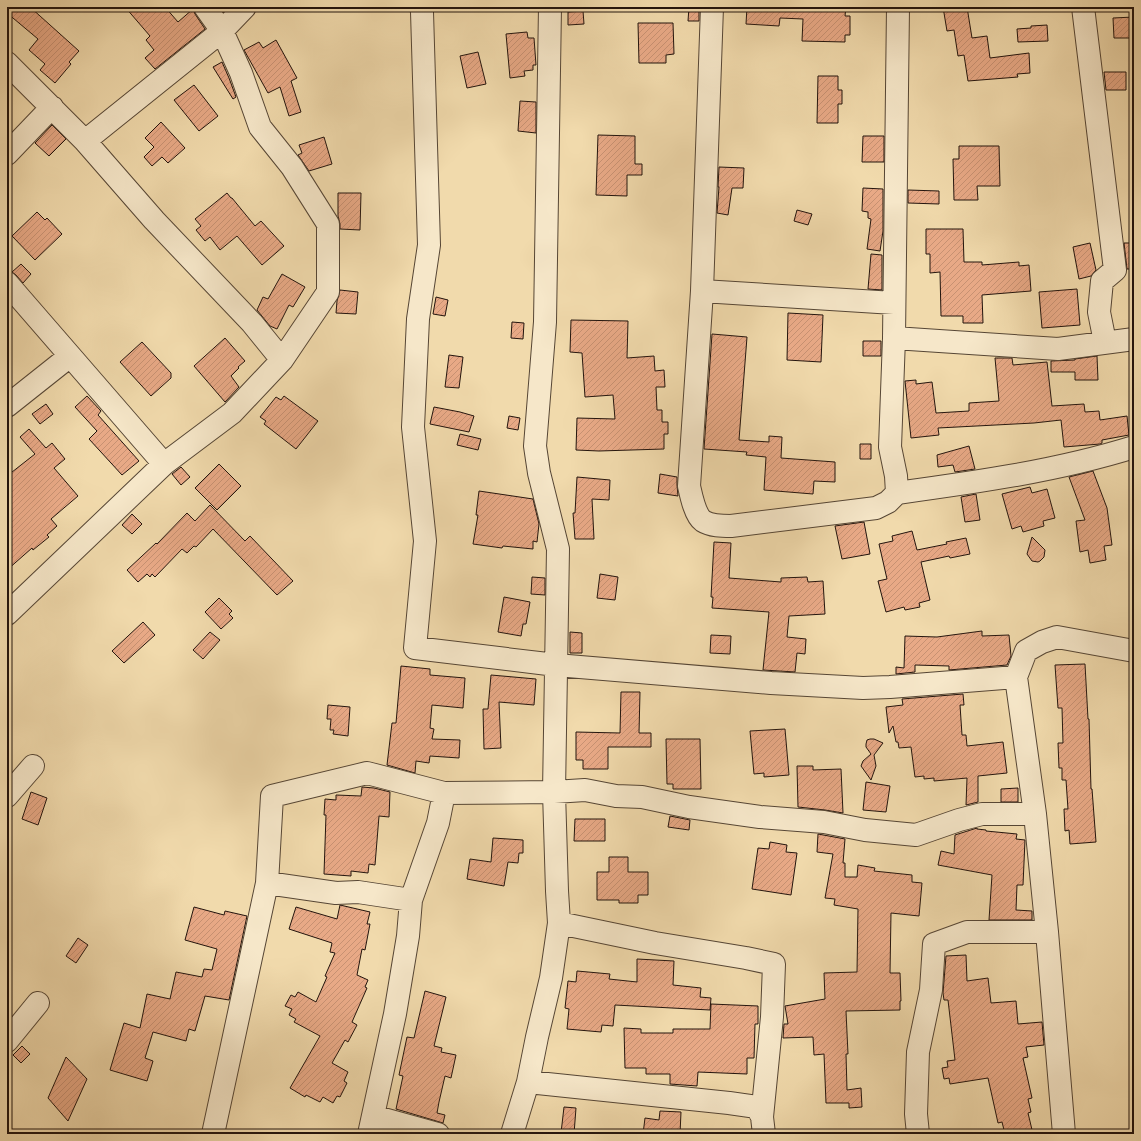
<svg xmlns="http://www.w3.org/2000/svg" width="1141" height="1141" viewBox="0 0 1141 1141" font-family="'Libre Bodoni',serif">
<defs>
<pattern id="building-hatch" width="6" height="6" patternUnits="userSpaceOnUse"><rect width="6" height="6" fill="#e8a986"/><path d="M-1 1l2-2M0 6l6-6M5 7l2-2" fill="none" stroke="#c79172"/></pattern>
</defs>
<rect width="100%" height="100%" fill="#f1daac"/>
<filter id="stains"><feTurbulence type="fractalNoise" baseFrequency=".005" numOctaves="4"/><feColorMatrix values="0 0 0 0 .2 0 0 0 0 .09 0 0 0 0 .02 0 0 0 .5 -.17"/></filter>
<radialGradient id="worn" r=".72"><stop offset=".6" stop-color="#630" stop-opacity="0"/><stop offset="1" stop-color="#630" stop-opacity=".3"/></radialGradient>
<path fill="url(#building-hatch)" stroke="#23140d" d="M7 7H30L79 51 69 62 71 64 55 83 40 70 45 64 29 50 38 39 7 13Z
M125 7H165L178 22 193 9 195 14 205 29 155 69 145 58 154 50 146 40 150 36Z
M689 7H699V21H688Z
M747 7H846L845 16H850V35H845V42L802 41 803 19 780 18 779 26 746 24Z
M943 7H967L972 38 987 36 990 58 1029 53 1030 73 1017 74 1018 77 968 81 964 55 958 56 954 30 947 31Z
M583 11 584 24 568 25V12Z
M1134 17V38H1114L1113 18Z
M638 23H673L674 54 666 55V63H639Z
M1047 25 1048 41 1018 42 1017 29 1031 28V26Z
M527 32 528 38H534L536 65H533V70L524 71 525 76 510 78 506 34Z
M276 40 297 78 291 81 301 112 289 116 280 87 268 93 244 50 259 42 263 48Z
M478 52 486 84 467 88 460 56Z
M222 62 229 78 236 97 233 99 213 67Z
M1104 72H1126V90H1106Z
M818 76H838V90H842V104H838V123H817Z
M194 85 218 116 199 131 174 100Z
M520 101 536 102V133L518 131Z
M161 122 185 148 168 163 162 157 152 166 144 157 154 147 145 138Z
M52 125 66 139 49 156 35 143Z
M598 135 635 136V164H642V175H627V196L596 195Z
M863 136H884V162H862Z
M324 137 332 164 309 171 298 155 302 153 299 145Z
M959 146H999L1000 186H977L978 200H954L953 159H959Z
M719 167 744 168 743 188H732L728 215 717 213 719 187H718Z
M863 188 883 189V231L880 251 867 249 871 219 868 218V212L862 211Z
M908 190 939 191V204L908 203Z
M227 193 231 198H232L255 226 261 221 284 246 262 265 237 236 220 250 210 237 205 241 196 230 201 226 195 219Z
M338 193H361L360 230 340 229V224L338 216Z
M797 210 812 214 808 225 794 221Z
M37 212 45 220 47 218 62 234 35 260 12 236Z
M926 229H963L964 262H982V265L1019 262V266L1029 265 1031 291 982 295 983 323H963V316H941L940 272 930 273V254H926Z
M1090 243 1096 270 1091 276 1079 279 1073 247Z
M1124 243H1134V269H1127Z
M871 254 882 255V290L868 289Z
M21 264 31 274 23 283 16 275 12 272Z
M282 274 305 287 293 307 289 305 277 329 270 326 257 310 263 297 268 299Z
M1077 289 1080 325 1042 328 1039 292Z
M340 290 358 292 356 314 336 313 337 301Z
M436 297 448 300 445 316 433 314Z
M788 313 823 315 821 362 787 360Z
M571 320 628 321 627 358 654 356 655 371 664 370 665 387H656L657 410H662V422H668V434H664V449L599 451 576 450 577 418 615 419 613 395 585 397 582 353 570 352Z
M512 322 524 323 523 339 511 338Z
M712 334 747 337 739 440 769 442V436L782 437 781 458 835 462V482L814 481 813 494 764 490 766 457 746 455 747 452 704 449Z
M225 338 245 361 238 367 239 368 231 376 239 387 225 402 194 366Z
M863 341H881V356H863Z
M142 342 171 373V378L151 396 120 362Z
M449 355 463 357 459 388 445 387Z
M1097 356 1098 380H1075V372H1051V361L1075 360V359Z
M995 358H1012L1013 365 1047 362 1052 406 1084 404 1085 412 1099 411 1100 420 1127 416 1129 435 1102 440V443L1100 444 1064 447 1061 420 1034 423 938 428 939 435 911 438 905 381 916 380V384L932 382 936 413 969 411V403L999 401Z
M87 396 101 411 98 415 139 461 122 475 89 439 97 431 75 407Z
M284 396 318 421 296 449 264 424 266 421 260 417 276 397 281 400Z
M46 404 53 414 40 424 32 414Z
M434 407 460 412 474 416 469 432 430 424Z
M509 416 520 418 518 430 507 428Z
M29 429 46 448 52 443 65 459 54 468 78 496 51 519 57 526 47 535 49 537 33 550 32 548 7 570V476L35 454 20 437Z
M460 434 481 439 478 450 457 445Z
M860 444H871V459H860Z
M969 446 975 469 955 472 953 465 938 467 937 455Z
M219 464 241 486 217 510 195 488Z
M181 467 190 477 181 485 172 474Z
M1093 471 1107 508 1112 545 1104 546 1106 560 1090 563 1088 550 1080 552 1076 521 1085 520 1069 477Z
M660 474 677 477V485L678 496 658 493Z
M577 477 610 480 609 500 592 499 594 539H575L573 513H575Z
M1030 487 1032 493 1047 489 1055 518 1043 521 1044 526 1023 532 1021 526 1012 529 1002 494Z
M479 491 533 499 539 524 537 542 533 541V549L503 546 502 548 473 544 478 515H476Z
M976 494 980 520 965 522 961 497Z
M210 505 245 541 250 536 293 581 277 595 213 529 196 547 194 546 187 553 182 549 155 577 152 574 150 577 147 574 138 582 127 570 156 543 157 544 187 513 195 521Z
M132 514 142 524 132 534 122 525Z
M864 522 870 554 842 559 835 526Z
M912 531 917 550 947 544 946 542 966 538 970 554 950 558 949 556 921 562 930 600 919 603 920 607 905 610 904 607 886 612 878 581 887 579 879 544 893 541 892 536Z
M1032 537 1045 550 1044 557 1040 561 1038 562 1032 561 1027 554Z
M714 542 731 543 729 578 781 582V578L807 577 808 582 823 581 825 614 789 616 787 637 806 639 805 654 797 653 795 672 763 670 769 612 712 608 713 597H711Z
M600 574 618 577 615 600 597 598Z
M532 577 545 578V595L531 594Z
M504 597 530 602 526 624H523L521 636 498 632Z
M219 598 232 611 229 614 233 618 221 629 205 612Z
M143 622 155 635 124 663 112 651Z
M982 631V636L1009 635 1011 656 1007 665 949 670V666L915 665V672L896 674V667L904 668 905 636 937 637Z
M210 632 220 640 203 659 193 650Z
M570 632 582 633V653H570Z
M711 635 731 636 730 654 710 653Z
M1085 664 1088 719H1089L1091 789H1092L1096 842 1070 844 1069 830 1065 831 1064 809H1068L1066 780H1062V768H1059L1058 743H1063L1062 708H1058L1055 665Z
M401 666 430 669V675L465 678 463 708 432 705 430 728 434 729 432 739 460 740 459 758 430 756 429 763 416 761 415 773 387 765 392 723H396Z
M491 675 536 679 534 705 499 702 501 748 484 749 483 709H488Z
M621 692H640L639 733H651V747H608V769H583V760H576V732L620 733Z
M963 694 964 705H960L962 735H966L967 746 1003 742 1007 773 978 776V802L966 805 967 778 934 781V778L924 779V776L915 777 911 747 899 748 898 742H896L893 726 889 733 886 707 903 705 902 699Z
M328 705 350 707 348 736 333 734 334 730H330L331 719H327Z
M785 729 789 775 764 777V773L754 774 750 731Z
M666 739H700L701 789H673V784H667Z
M870 739H874L883 743 874 755 876 766 871 780 861 766 863 761 871 754 866 747V744L867 740Z
M797 766H813V770L841 769 843 813 825 810 798 807Z
M866 782 890 786 886 812 863 810Z
M362 787 374 788 390 792 389 817 379 816 375 865 369 864 368 873 351 871V876L324 874 326 815H324L325 799 336 800V795L361 796Z
M1018 788V802H1001V789Z
M31 792 47 798 38 825 22 819Z
M670 816 690 820 689 830 668 827Z
M575 819H605V841H574Z
M977 828V829L986 830V831L1017 834 1016 839 1025 840 1023 885H1017L1016 910 1032 911V920H989L992 875 938 865 941 851 954 854 955 835Z
M818 834 845 839 843 863H845V877H857L858 865 875 868 874 871 912 875V882L922 883 919 916 891 913 890 973H900L901 1001H900V1010L846 1011 848 1054H846L847 1090 861 1088 862 1107 849 1108V1103H826L824 1054 814 1055 813 1037 783 1038 784 1024H788L785 1006 825 999 824 973 857 972 858 909 834 905 835 899 825 898 833 854 817 852Z
M493 838 523 840V853H519L518 863 508 862 504 886 467 879 470 859 491 862Z
M770 842 787 845 786 852 797 853 791 895 752 889 758 848 769 849Z
M609 857H628V872H648V895H638V903H619V900H597V872H609Z
M340 905 370 912 367 924H370L365 950 362 949 357 975 368 980 365 987 367 988 352 1022 357 1025 348 1042 345 1040 332 1063 348 1072 344 1081 347 1083 340 1097 337 1096 333 1103 323 1097 320 1102 306 1095 305 1097 290 1088 320 1036 294 1022 296 1019 289 1015 292 1009 285 1006 291 995 295 997 298 992 316 1002 327 977 325 976 335 953 330 952 332 943 289 929 296 907 337 919Z
M194 907 224 915 225 911 247 916 229 1000 205 996 195 1031 189 1029 186 1041 153 1032 145 1058 153 1061 147 1081 110 1070 124 1023 140 1028 147 994 170 999 176 972 202 977 204 969 212 970 217 949 185 940Z
M78 938 88 945 76 963 66 956Z
M966 955 967 981 988 978 991 1003 1016 1001 1018 1024 1042 1022 1044 1045 1026 1047 1028 1057 1023 1058 1032 1098 1028 1099 1031 1112 1028 1113 1033 1134H1005L1002 1122 998 1123 988 1078 950 1084 949 1078 944 1079 942 1068 948 1067 947 1061 955 1060 948 1000H944L943 993 946 956Z
M637 959 674 961 673 985 701 988 700 997 711 998 710 1010 615 1005 613 1026 602 1025 601 1032 567 1029 569 1009 565 1008 568 981 576 982 577 971 610 974 609 979 637 982Z
M425 991 446 997 434 1046 442 1048 441 1052 456 1055 451 1078 445 1076 439 1102 437 1113 445 1115 443 1123 396 1109 403 1076 399 1075 407 1037 414 1038Z
M711 1004 758 1006V1024H755L754 1058H747V1074L698 1072 697 1086 670 1084V1074H646V1068H625L624 1028 641 1029V1033H673V1029H710Z
M22 1046 30 1054 21 1063 13 1055Z
M66 1057 87 1079 68 1121 48 1098Z
M564 1107 576 1108 574 1134 561 1133Z
M660 1111 681 1112 680 1134H643L645 1118 659 1120Z"/>
<g fill="none" stroke-linecap="round" stroke-linejoin="round">
<g stroke="#564635" stroke-width="24">
<path id="minor" d="M421 7 422 12 429 245 418 319 413 427 425 541 415 648 556 665 771 683 863 688 890 687 1016 677
M712 7 702 291 689 486C691 495 695 515 703 521 711 526 722 526 731 526L876 508 888 502 897 493 896 476 890 447 894 338 898 7
M1083 7 1115 270 1102 281 1099 312 1105 342
M7 63 85 141 154 220 252 323 282 360
M85 141 222 31 245 7
M7 154 52 107
M7 283 164 464
M702 291 894 303
M894 338 1058 349 1134 339
M7 406 70 356
M897 493C977 482 1057 471 1134 447
M7 614 164 464 232 413 282 360 328 292V224L292 167 260 127 241 73 222 31 205 7
M7 796 33 766
M267 883 336 893 358 892 411 900
M559 923 655 943 746 958 774 964 772 1017 762 1117
M7 1041 38 1003
M528 1082 729 1103 757 1107 762 1117 764 1134
M373 1116 438 1134
M213 1134 267 883 272 796 367 773 444 793 554 792 585 790 616 796 642 797 689 807 760 817 824 822 865 830 916 835 959 820 982 814H1035
M369 1134 395 1014 408 936 411 900 438 823 444 793
M512 1134 528 1082 537 1037 551 978 559 923 557 891 554 792 558 549 539 473 535 446 545 322 550 7
M918 1134 916 1114 918 1052 931 990 934 944 967 932H1047
M1064 1134 1047 932 1035 814 1016 677 1026 651 1042 642 1057 637 1134 651"/>
</g>
<use href="#minor" stroke="#f6e7c9" stroke-width="22"/>
</g>
<rect width="1141" height="1141" fill="none" stroke="#f1daac" stroke-width="24"/>
<rect x="8" y="8" width="1125" height="1125" fill="none" stroke="#23140d" stroke-width="2"/>
<rect x="12" y="12" width="1117" height="1117" fill="none" stroke="#23140d"/>
<rect width="100%" height="100%" filter="url(#stains)"/>
<rect width="100%" height="100%" fill="url(#worn)"/>
</svg>
